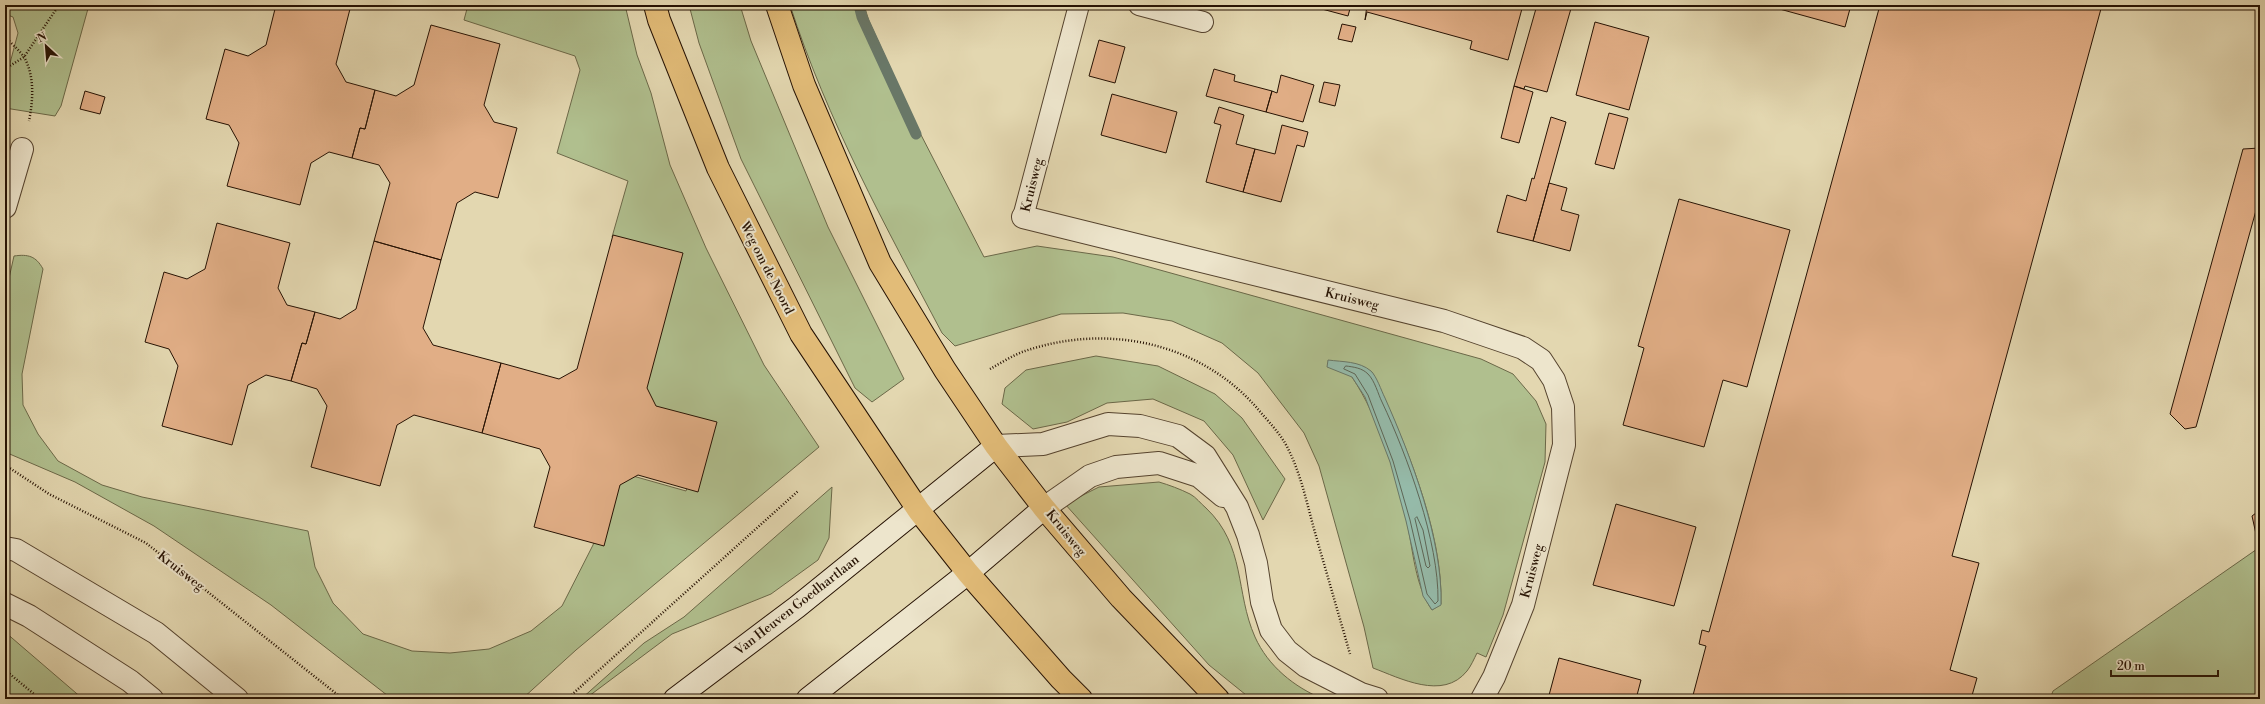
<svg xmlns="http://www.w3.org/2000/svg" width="2265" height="704" viewBox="0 0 2265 704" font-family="'Libre Bodoni',serif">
<rect width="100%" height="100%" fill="#e3d7b0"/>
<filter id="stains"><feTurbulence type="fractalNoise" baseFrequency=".005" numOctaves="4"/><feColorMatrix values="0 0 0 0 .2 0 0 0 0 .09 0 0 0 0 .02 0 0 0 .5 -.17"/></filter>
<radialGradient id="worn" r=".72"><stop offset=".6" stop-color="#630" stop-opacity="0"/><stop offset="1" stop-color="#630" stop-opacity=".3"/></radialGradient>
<path fill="#b0bf8e" stroke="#6b6848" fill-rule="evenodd" d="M5 5H89L61 106 55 116 5 108V82L18 33 13 17 5 14Z
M468 5H625L637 55 651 93 670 165 706 248 764 365 819 447 576 650 522 699H392L271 605 154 526 75 482 5 452V296L14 256C28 254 36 256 43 269L22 374 23 405 38 434 58 461 102 485 142 497 308 531 315 567 333 603 363 634 412 651 450 653 489 649 531 631 562 606 593 545 611 487 633 476 686 491 707 424 648 406 638 384 676 257 612 237 628 181 557 153 580 70 575 56 464 20Z
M689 5H740L751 41 828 227 904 379 872 402 855 388 741 159 699 43Z
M790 5H864L869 21 919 131 984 257 1037 246 1113 257 1481 359 1513 374 1536 401 1546 424 1545 462 1503 615 1486 657 1477 653C1474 659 1471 666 1467 671 1443 701 1400 678 1373 668L1364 627 1319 466 1304 433 1258 373 1222 343 1172 321 1123 313 1061 314 955 346 942 333C886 227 827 120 790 5ZM1372 372C1404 439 1443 530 1441 604L1432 610C1415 586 1413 550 1407 522 1395 473 1380 419 1352 377Z
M1096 356 1158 366 1215 394 1242 418 1285 479 1263 520 1233 455 1204 421 1153 399 1107 403 1067 422 1033 429 1002 404 1005 388 1026 370Z
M1159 482C1169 485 1180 489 1190 494 1196 497 1201 504 1206 508 1246 546 1235 592 1255 637 1268 666 1294 687 1323 699H1251L1209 665 1065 504 1099 487Z
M832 487 829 538 818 560 771 594 672 634 585 699H581L644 643 684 617Z
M2260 547V699H2050L2053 691Z
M5 632 83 699H5Z"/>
<path fill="#95baa9" stroke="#697767" d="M1328 360C1343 362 1359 361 1371 371 1377 377 1381 390 1385 398 1411 456 1443 541 1441 605L1432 610 1423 596 1406 521 1390 462 1365 397 1352 377 1327 367Z"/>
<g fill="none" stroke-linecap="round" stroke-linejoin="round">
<path stroke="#5e6656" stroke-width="1" d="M1346 366C1354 367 1362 368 1368 374 1375 381 1378 394 1382 402 1407 455 1439 542 1438 601L1435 604 1427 594 1410 520 1393 461 1368 395 1355 374 1344 369Z
M1417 517 1423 530 1430 566 1428 568 1426 566 1415 519Z"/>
<path stroke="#697767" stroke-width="11" d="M859 5 862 17 916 134"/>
</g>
<path fill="#e1ae86" stroke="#261203" d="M276 5H351L336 64 346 82 375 90 365 129 360 128 352 158 329 152 311 163 300 205 227 186 239 143 229 125 206 119 225 49 248 56 266 45Z
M1307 5H1351L1348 16Z
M1367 5H1523L1508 60 1470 49 1472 41 1367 12 1365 20Z
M1537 5H1572L1547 92 1525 86 1524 89 1514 86Z
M1765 5H1851L1845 27Z
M1880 5H2102L1952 556 1979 563 1950 670 1977 678 1971 699H1801L1789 696 1788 699H1692L1706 646 1699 644 1702 630 1709 632Z
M1595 22 1649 37 1629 110 1576 95Z
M1342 24 1356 27 1352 42 1338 39Z
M431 25 500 44 484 105 494 122 517 128 498 198 475 192 457 203 441 260 374 241 390 183 379 165 352 158 360 128 365 129 375 90 396 96 414 85Z
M1099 40 1125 47 1115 83 1089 76Z
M1214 69 1235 75 1234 81 1272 91 1266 112 1206 96Z
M1281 75 1314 85 1303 122 1266 112 1272 91 1277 93Z
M1324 82 1340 85 1335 106 1319 102Z
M1514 86 1533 92 1519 143 1501 138Z
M85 91 105 97 100 114 80 109Z
M1112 94 1177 112 1166 153 1101 135Z
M1219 107 1244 115 1236 144 1255 149 1243 192 1206 182 1221 125 1214 123Z
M1609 113 1628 118 1614 169 1595 164Z
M1551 117 1566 122 1533 241 1497 232 1507 195 1526 201 1532 178 1534 179Z
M1282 125 1308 132 1304 147 1297 145 1281 202 1243 192 1255 149 1275 154Z
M2260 148V196L2196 427 2185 429 2170 414 2243 149Z
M1549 183 1567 188 1561 210 1579 215 1570 251 1533 241Z
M1679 199 1790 230 1747 387 1723 380 1704 447 1623 425 1644 348 1638 346Z
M217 223 290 243 278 288 287 305 315 312 306 344 302 343 291 381 266 375 248 385 232 445 162 426 178 366 169 349 145 342 164 272 187 279 205 269Z
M613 235 683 253 647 388 656 406 717 422 698 492 638 475 620 485 604 546 534 527 550 467 540 449 482 433 501 363 559 379 577 369Z
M374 241 441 260 423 328 433 345 501 363 482 433 414 415 397 425 380 486 311 467 327 406 317 389 291 381 302 343 306 344 315 312 340 319 356 309Z
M1616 504 1696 527 1674 606 1593 585Z
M2260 510V552L2252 516Z
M1559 658 1641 680 1636 699H1548Z"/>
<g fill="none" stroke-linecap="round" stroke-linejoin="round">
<g stroke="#55432e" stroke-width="22">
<path id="service" d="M1139 5 1203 22
M1023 217 1079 5"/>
</g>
<g stroke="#55432e" stroke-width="24">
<path id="minor" d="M5 207 22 149
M1023 217 1444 321 1523 348 1541 360 1554 380 1563 407 1564 445 1523 605 1494 677 1482 699
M996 446 1043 444 1108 424 1140 426 1178 436 1205 456 1237 507 1248 535 1256 563 1262 602 1271 630 1287 651 1306 666 1361 694 1377 699
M1044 508 1090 476 1116 467 1159 463 1199 476 1223 496"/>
</g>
<g stroke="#55432e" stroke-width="24">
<path id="tertiary" d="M5 548 16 550 156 633 237 699
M5 604 29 616 130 681 152 699"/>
</g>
<g stroke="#261203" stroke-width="24">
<path id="secondary" d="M675 699 797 607 996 446
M808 699 968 573 1044 508"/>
</g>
<g stroke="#261203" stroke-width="24">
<path id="trunk" d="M655 5 659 20 718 168 801 334 919 511 968 573 1061 679 1081 699
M777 5 804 85 880 263 945 370 996 446 1044 508 1121 598 1218 699"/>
</g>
<path stroke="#261203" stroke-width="2.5" stroke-dasharray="1 2" stroke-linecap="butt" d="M5 37C11 43 19 50 24 57 35 76 33 101 29 121
M5 69 24 57 59 5
M990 369C1001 363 1013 355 1025 351 1107 323 1199 342 1257 408 1266 419 1278 431 1285 443 1300 470 1306 500 1314 529 1326 571 1338 612 1350 654
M5 465 49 494 146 543 343 699
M5 670 40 699
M567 699 798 491"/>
<use href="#service" stroke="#ede5cc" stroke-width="20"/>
<use href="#minor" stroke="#ede5cc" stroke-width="22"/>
<use href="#tertiary" stroke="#ede5cc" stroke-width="22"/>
<use href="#secondary" stroke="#ede5cc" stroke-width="22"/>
<use href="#trunk" stroke="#e2bc78" stroke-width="22"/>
</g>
<g text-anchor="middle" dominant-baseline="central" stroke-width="4" stroke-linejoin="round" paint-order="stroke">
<g font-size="13" fill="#261203" stroke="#ede5cc">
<text transform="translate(1032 185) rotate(-76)">Kruisweg</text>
<text transform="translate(767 268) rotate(63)">Weg om de Noord</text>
<text transform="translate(1352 299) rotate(14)">Kruisweg</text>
<text transform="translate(1066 533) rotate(51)">Kruisweg</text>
<text transform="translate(181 571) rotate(38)">Kruisweg</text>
<text transform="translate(1532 571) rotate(-75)">Kruisweg</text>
<text transform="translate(797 605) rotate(-38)">Van Heuven Goedhartlaan</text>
</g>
</g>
<rect width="2265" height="704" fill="none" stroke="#e3d7b0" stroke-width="20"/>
<rect x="6" y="6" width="2253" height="692" fill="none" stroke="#261203" stroke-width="2"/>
<rect x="10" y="10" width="2245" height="684" fill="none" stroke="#261203"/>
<g transform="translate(46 46) rotate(334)" stroke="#ede5cc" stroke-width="3" paint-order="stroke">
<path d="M0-3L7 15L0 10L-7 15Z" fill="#261203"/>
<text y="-6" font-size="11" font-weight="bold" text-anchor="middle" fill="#261203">N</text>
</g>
<path d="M2111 670v6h107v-6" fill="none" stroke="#261203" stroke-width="2"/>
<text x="2117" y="670" font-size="12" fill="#261203" stroke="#ede5cc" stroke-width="3" paint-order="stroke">20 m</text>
<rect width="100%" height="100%" filter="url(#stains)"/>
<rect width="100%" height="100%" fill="url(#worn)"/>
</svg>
